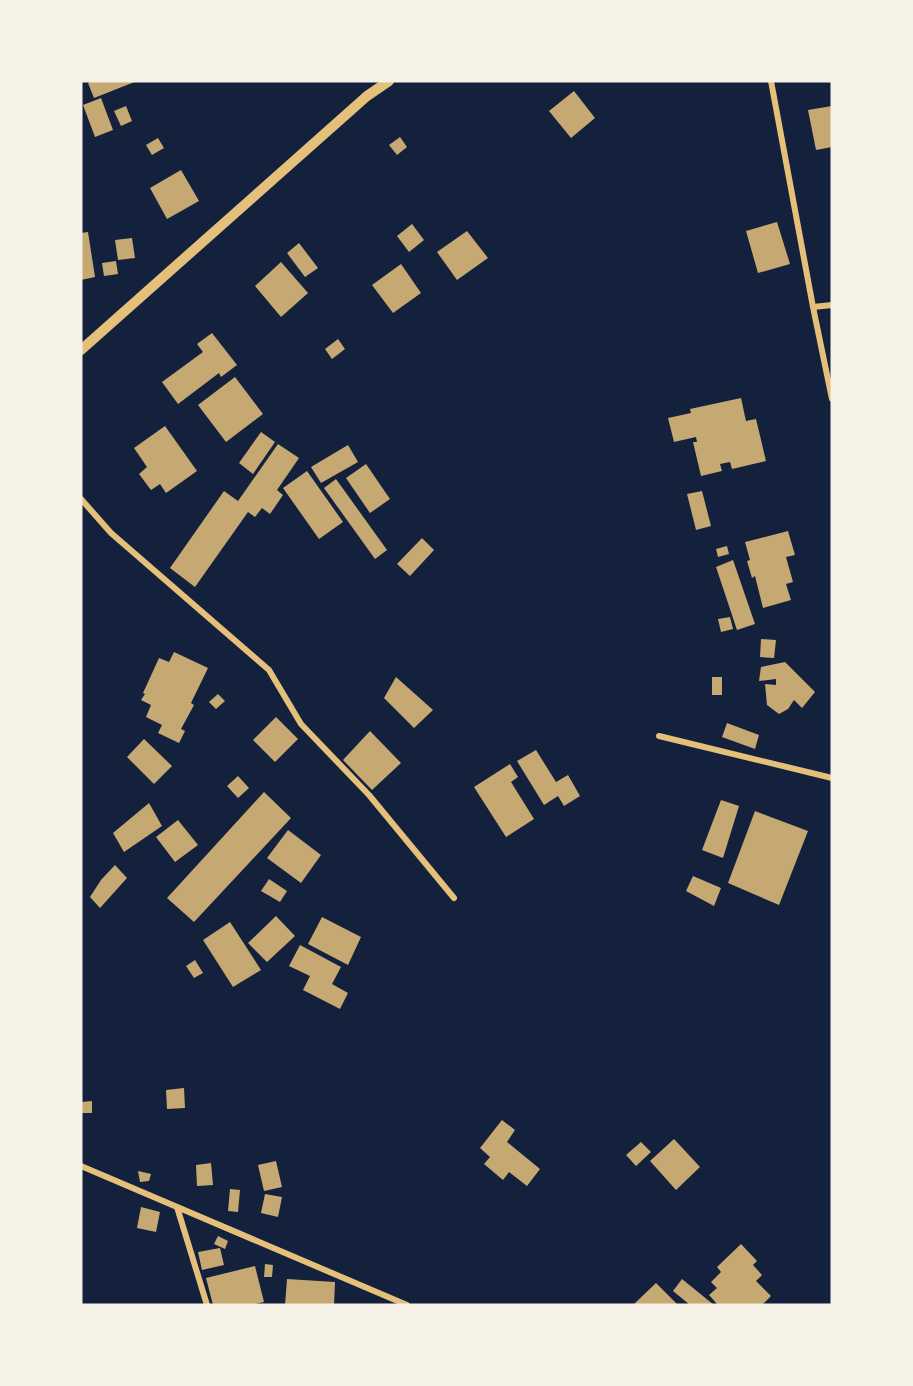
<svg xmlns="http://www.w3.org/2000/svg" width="913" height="1386" viewBox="0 0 913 1386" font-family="Ubuntu,sans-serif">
<rect width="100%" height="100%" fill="#14213d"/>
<path fill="#c6a872" d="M93 81H137L94 98 88 83Z
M574 91 595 118 571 138 549 111Z
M101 98 113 130 95 137 83 105Z
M126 106 132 121 121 126 114 111Z
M832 106V147L816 150 808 110Z
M400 137 407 147 397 155 389 145Z
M158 138 164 148 152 155 146 145Z
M181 170 199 201 167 219 150 188Z
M777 222 790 264 758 273 746 231Z
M412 224 424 240 409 252 397 236Z
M467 231 488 258 457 280 437 252Z
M88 232 95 277 81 280V233Z
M132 238 135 258 118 260 115 240Z
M299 243 318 268 305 277 287 253Z
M116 261 118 274 104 276 102 263Z
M281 262 308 293 281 317 255 286Z
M401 264 421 293 393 313 372 285Z
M212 333 237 365 221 377 219 373 178 404 162 382 203 352 197 344Z
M338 339 345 349 332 359 325 349Z
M235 377 263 414 226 442 198 405Z
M741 398 746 421 756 419 766 461 732 469 730 462 720 464 722 471 701 476 693 442H697L696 437 674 442 668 418 691 413 690 409Z
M165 426 197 471 166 493 160 484 151 490 139 474 147 467 134 448Z
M261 432 275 442 253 474 239 463Z
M278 444 299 458 277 490 283 495 270 514 262 508 255 517 248 512 195 587 170 568 224 491 238 501Z
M348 445 358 462 321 483 311 467Z
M366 464 390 499 370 513 346 478Z
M307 471 343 522 319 539 283 488Z
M336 479 387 550 375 559 324 488Z
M702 491 711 526 696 530 687 494Z
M788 531 795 555 786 557 793 582 786 584 791 600 763 608 755 576 752 578 747 561 750 560 745 542Z
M422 538 434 550 410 576 397 564Z
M727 546 729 554 718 557 716 549Z
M733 560 755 624 737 630 716 567Z
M730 617 733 629 721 632 718 619Z
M761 639 776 640 774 658 760 657Z
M174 652 208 668 191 703 194 705 181 729 185 731 179 743 158 733 162 725 146 717 151 705 141 700 145 694 143 693 159 658 169 662Z
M785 662 815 692 802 708 794 700 788 709 779 714 767 705 765 684 776 685V679L759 681 761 667Z
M396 677 433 710 414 728 384 698Z
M712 677H722V695H712Z
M218 694 225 701 216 709 209 702Z
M276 717 298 739 275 762 253 740Z
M727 723 759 735 755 749 722 737Z
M370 731 401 763 372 790 343 760Z
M144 739 172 766 154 784 127 757Z
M536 750 556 782 568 775 580 796 564 806 558 796 544 805 517 761Z
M510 764 518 777 511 782 534 819 506 837 474 787Z
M238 776 249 788 238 798 227 786Z
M264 792 291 818 194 922 167 898Z
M721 800 739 806 723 858 702 850Z
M149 803 162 826 124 852 113 833Z
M755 811 808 831 779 905 728 883Z
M178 820 198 845 175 862 156 837Z
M288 830 321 855 301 883 267 858Z
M115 865 127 878 100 908 90 897 101 880Z
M693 876 721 888 714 906 686 891Z
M269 879 287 891 280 902 261 891Z
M276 916 295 936 267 962 248 943Z
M322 917 361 937 348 965 308 944Z
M230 922 261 970 233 987 203 940Z
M300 945 341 967 332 984 348 993 340 1009 303 990 310 976 289 966Z
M195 960 203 973 194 978 186 966Z
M184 1088 185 1108 167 1109 166 1090Z
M92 1101V1113H81V1102Z
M502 1120 515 1130 507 1142 540 1169 527 1186 509 1172 503 1180 484 1164 490 1157 480 1148Z
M674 1139 700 1167 676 1190 650 1161Z
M641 1142 651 1152 636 1166 626 1155Z
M276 1161 282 1187 264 1191 258 1165Z
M211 1163 213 1185 197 1186 196 1165Z
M138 1171 151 1174 149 1181 140 1182Z
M230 1189 240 1190 238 1212 228 1211Z
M265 1194 282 1197 278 1217 261 1213Z
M141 1207 160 1212 156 1232 137 1228Z
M218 1236 228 1241 225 1249 214 1244Z
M741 1244 757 1261 753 1265 762 1275 756 1281 771 1296 762 1305H718L709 1295 717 1288 711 1282 721 1272 717 1267Z
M220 1248 224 1265 202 1270 198 1252Z
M265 1264 273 1265 272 1277H264Z
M255 1266 264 1302 251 1305H213L206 1278Z
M287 1279 335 1282 334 1305H285Z
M682 1279 714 1305H690L673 1291Z
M656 1283 678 1305H633Z"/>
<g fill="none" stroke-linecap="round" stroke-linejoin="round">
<path stroke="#e5c07b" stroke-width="6" d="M771 81 813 307 832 399
M813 307 832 305
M81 499 111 533 269 670 301 724 369 795 454 898
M659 736 832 778
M81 1166 407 1305
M177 1207 207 1305"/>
<path stroke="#e5c07b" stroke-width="10" d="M81 350 367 96 389 81"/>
</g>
<rect width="913" height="1386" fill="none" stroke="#f6f1e7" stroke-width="165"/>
</svg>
